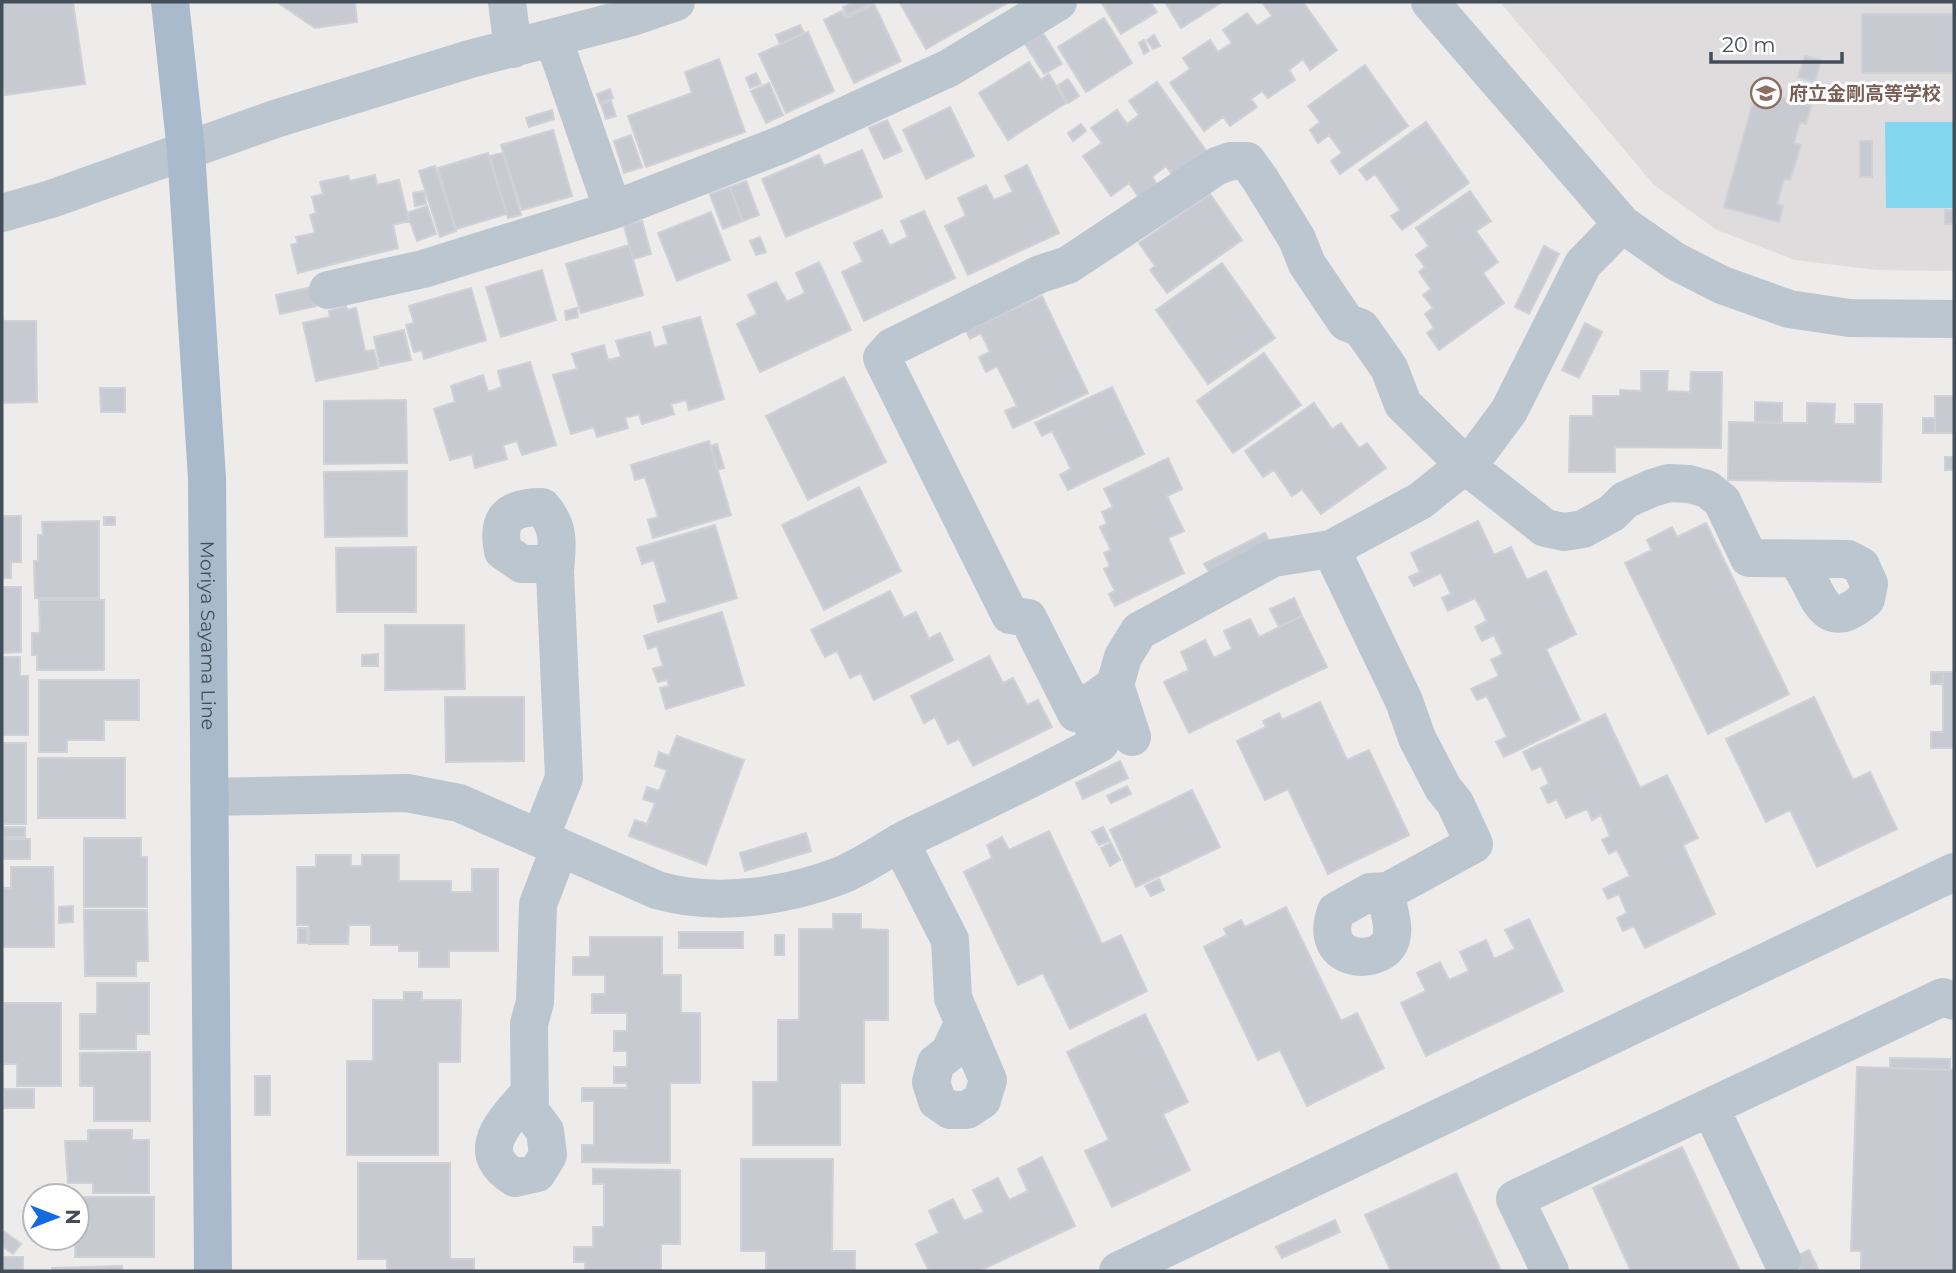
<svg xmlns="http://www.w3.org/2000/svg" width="1956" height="1273" viewBox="0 0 1956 1273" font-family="Montserrat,'Noto Sans JP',sans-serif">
<rect width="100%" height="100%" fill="#eeebeb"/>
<path fill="#dfdcdd" d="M1500 2H1954V271L1877 270 1795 260 1717 230 1654 185Z"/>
<path fill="#82d6ed" d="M1885 122H1954V208H1886Z"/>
<path fill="#c8cad1" stroke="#cfd1d7" stroke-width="2" d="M2 2H73L85 84 5 95 2 71Z
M277 2H355L357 22 315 28Z
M854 2H873L847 16 843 7Z
M903 2H1009L926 49 900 3Z
M1101 2H1150L1157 12 1121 34Z
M1165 2H1222L1181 28Z
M1262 2H1303L1337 50 1310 70 1303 59 1289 70 1295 80 1268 98 1262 91 1251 99 1257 107 1230 126 1223 117 1204 131 1170 83 1190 69 1183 58 1210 40 1218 52 1232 43 1223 30 1247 13 1257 26 1272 16Z
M874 4 901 61 854 83 824 20 842 11 846 18Z
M1862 14H1954V73H1862Z
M1104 18 1132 63 1086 92 1058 47Z
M800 25 804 33 780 44 776 35Z
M808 32 834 91 786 113 759 54Z
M1043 33 1062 64 1044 74 1025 44Z
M1154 35 1160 46 1153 49 1147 40Z
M1144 40 1149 51 1144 54 1139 43Z
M1805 56 1821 60 1815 82 1798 77Z
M719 59 745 132 646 167 628 116 692 93 685 72Z
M1029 62 1041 80 1049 74 1066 103 1008 140 979 93Z
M1365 65 1408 126 1340 174 1331 161 1342 153 1329 135 1318 143 1310 130 1320 122 1308 106Z
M756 73 761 84 750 88 746 78Z
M1068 79 1079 96 1068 103 1058 85Z
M1157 82 1207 152 1173 176 1166 166 1152 177 1158 186 1140 199 1129 183 1111 196 1083 156 1102 143 1091 128 1117 110 1127 124 1139 115 1129 101Z
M769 83 783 115 766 123 751 91Z
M610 89 613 98 600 103 597 94Z
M1756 91 1811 106 1806 124 1800 122 1794 143 1801 145 1790 180 1784 179 1777 204 1783 206 1779 222 1724 207Z
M611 101 616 116 606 119 601 104Z
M950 107 974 156 926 179 903 130Z
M552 110 554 119 529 127 526 118Z
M887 120 902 151 884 159 869 128Z
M1426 122 1469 183 1402 230 1391 216 1400 210 1389 194 1375 174 1367 180 1359 170Z
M1081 124 1086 131 1073 141 1068 133Z
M553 130 572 196 522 210 501 145Z
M631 135 642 167 624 173 614 141Z
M1860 141H1872V177H1860Z
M862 150 882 197 786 237 762 179 819 155 824 166Z
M488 153 506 214 456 229 438 168Z
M503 153 521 215 508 218 490 156Z
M1027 165 1059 233 968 275 945 226 966 216 958 198 986 185 994 200 1013 192 1005 176Z
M435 166 456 231 440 237 419 171Z
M375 175 377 185 399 180 409 221 393 225 398 248 298 273 291 245 298 243 296 237 315 233 310 215 316 213 312 197 323 194 320 182 348 176 350 181Z
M746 181 759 215 743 221 730 187Z
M730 187 743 221 723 229 710 194Z
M424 191 426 204 415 206 413 193Z
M1470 191 1491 221 1476 231 1498 262 1483 273 1504 303 1439 350 1427 333 1434 328 1425 314 1433 308 1423 295 1431 289 1419 272 1425 267 1416 255 1429 246 1416 228Z
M1210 194 1242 240 1167 293 1150 270 1155 266 1139 243Z
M427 206 436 234 417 241 407 213Z
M1945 210H1954V224H1945Z
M924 211 955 278 864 321 842 272 863 262 854 243 882 230 890 246 908 237 901 221Z
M711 212 730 260 677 281 658 233Z
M642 221 651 254 633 259 624 226Z
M760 237 766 252 756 255 750 241Z
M629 245 643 295 581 313 566 264Z
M1544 246 1559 254 1529 314 1515 307Z
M819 262 851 330 760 372 737 324 757 314 748 295 776 282 787 302 805 293 796 273Z
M1222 263 1275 338 1208 384 1156 310Z
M542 270 556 320 501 337 486 287Z
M312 287 316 306 280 314 276 295Z
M471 288 486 340 424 359 422 350 414 352 406 325 414 323 409 306Z
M1042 296 1088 393 1013 428 1005 411 1017 406 997 366 986 372 979 357 990 352 981 333 970 339 966 331Z
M346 306 347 310 356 308 365 351 374 350 378 368 316 381 303 323 330 317 329 311Z
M577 308 578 317 566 320 565 311Z
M2 314 3 321H36L37 402 2 403Z
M700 317 724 399 689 410 686 400 671 404 674 414 642 424 639 414 625 418 628 428 597 437 594 427 571 434 553 375 577 369 572 354 604 345 608 360 621 357 616 341 650 332 654 348 668 344 663 327Z
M1585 323 1602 332 1579 378 1562 370Z
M404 330 411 360 380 366 374 337Z
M1264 353 1301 405 1233 453 1197 401Z
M530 362 556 445 522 455 517 441 503 445 507 459 475 468 472 454 450 460 434 409 455 402 451 386 483 375 488 392 502 387 498 371Z
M1641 371H1668L1667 391 1690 392 1691 372H1722L1721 448 1615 447V472H1569L1570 416H1593V396H1620V390L1641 391Z
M844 377 886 462 808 500 766 416Z
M1112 387 1144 454 1068 490 1060 475 1071 469 1052 431 1042 436 1035 423Z
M100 388H125V412H101Z
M1935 396H1954V433H1935Z
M406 400 407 463 324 464V401Z
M1755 402 1782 403V423H1755Z
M1314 403 1332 429 1341 423 1359 448 1367 443 1386 468 1321 514 1302 489 1292 496 1274 470 1263 477 1245 451Z
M1807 403 1835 404 1834 424H1855V404H1882L1881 482 1728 480 1729 422 1807 423Z
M1923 418H1935V433H1923Z
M709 441 731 515 653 538 648 520 658 517 645 477 635 480 631 465Z
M717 444 724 468 717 470 711 446Z
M1945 457H1954V470H1945Z
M1168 458 1182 489 1167 496 1184 531 1168 538 1184 573 1115 606 1109 594 1115 591 1104 569 1110 566 1104 553 1111 550 1100 527 1107 524 1102 512 1113 507 1104 489Z
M407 471V536L325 537 324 472Z
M859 487 901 571 824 610 782 525Z
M2 516H21V562H11V578H2Z
M104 517H115V525H104Z
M99 521V598H35L34 561H38V535H43L42 522Z
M1478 521 1494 555 1511 547 1527 580 1546 571 1576 634 1546 649 1580 720 1504 757 1496 742 1507 737 1487 696 1477 700 1471 689 1499 676 1491 660 1503 654 1494 635 1482 641 1475 627 1487 621 1478 603 1475 598 1448 611 1442 598 1451 594 1441 573 1414 586 1409 577 1420 572 1411 553Z
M1706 523 1789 694 1708 734 1625 563 1652 550 1647 540 1672 527 1677 537Z
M715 525 737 598 658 622 654 606 667 602 654 560 642 564 637 548Z
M1265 533 1270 543 1210 573 1204 564Z
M416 547V612H337L336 548Z
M2 587H21V652L2 653Z
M890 591 904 618 916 612 929 639 940 633 953 660 874 700 861 673 850 678 837 651 825 657 811 630Z
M1294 598 1302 616 1279 627 1270 609Z
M39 600H104V670H37V655H32V633H40Z
M722 612 744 685 666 709 660 688 669 686 667 680 658 682 653 669 663 666 657 646 648 649 644 636Z
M1302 616 1327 667 1189 733 1164 682 1189 670 1181 652 1205 640 1214 658 1232 649 1224 631 1250 619 1259 637Z
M385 625H464L465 689 385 690Z
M378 654V666H362V655Z
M989 656 1003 683 1013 678 1027 705 1038 700 1052 727 973 766 959 739 948 744 935 717 924 723 911 696Z
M2 657H20V676H28V735H2Z
M1931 672H1943V684H1931Z
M1943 672H1954V748H1931V732H1943Z
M39 680H139V720H104V740H67V752H39Z
M445 697H524V761L446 762Z
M1814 697 1853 780 1870 772 1897 829 1817 867 1790 810 1766 822 1726 739Z
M1320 702 1347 760 1369 750 1409 835 1328 874 1288 789 1265 800 1237 741 1266 727 1263 721 1279 713 1282 720Z
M1605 714 1640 788 1667 775 1698 838 1683 845 1715 914 1645 948 1634 926 1623 931 1617 918 1627 913 1619 894 1608 899 1603 889 1630 876 1617 850 1609 854 1602 840 1610 836 1601 815 1592 820 1587 809 1566 818 1557 799 1548 803 1541 788 1549 784 1541 766 1532 770 1523 752Z
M677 736 744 760 706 865 629 836 635 820 647 824 655 803 643 799 647 787 659 791 667 770 655 766 659 752 669 756Z
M2 743H26V824H2Z
M38 758H125V818H38Z
M1120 761 1128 778 1083 799 1076 783Z
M1127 786 1131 794 1111 803 1107 796Z
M1192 790 1220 847 1136 887 1110 830Z
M2 827H25V837H2Z
M1103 827 1110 841 1099 845 1092 832Z
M1049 831 1102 944 1121 935 1147 991 1070 1029 1043 973 1018 985 964 872 992 858 987 845 1002 837 1009 850Z
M806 833 811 851 745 871 740 853Z
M84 838H141V857H147V907H84Z
M2 839H30V859H2Z
M1111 843 1120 860 1110 866 1101 848Z
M316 855H351V866H362V855H399V881H451V892H472V869H498V951H449V967H419V951H399V945H371V925H349L348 944H309V925H297V867H316Z
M11 867H53L54 947H2V888H11Z
M1159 879 1164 890 1151 896 1145 886Z
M73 906V922L59 923V907Z
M1286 907 1341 1021 1357 1013 1384 1068 1307 1106 1280 1050 1258 1060 1204 947 1227 935 1224 929 1241 920 1245 927Z
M84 910H147L148 961H136V976H85Z
M833 914H861V929L888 930V1020H864V1083H840V1145H753V1082H778V1020H799V929H833Z
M1529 919 1563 991 1426 1056 1401 1003 1426 991 1417 973 1440 962 1449 980 1469 971 1460 952 1486 940 1494 959 1515 949 1505 930Z
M298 928H307V943H298Z
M679 932H743V948H679Z
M775 935H784V955H775Z
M590 937H662V975H681V1013H700V1083H670V1163L582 1162V1145H594V1101H582V1088H627V1083H614V1067H627V1051H614V1031H627V1013H592V994H605V975H573V957H590Z
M97 983H149V1034H136V1049H80V1014H97Z
M404 992H422V1000H461L460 1062H438V1155H347V1061H373V1000H404Z
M4 1003H61V1086H17V1064H4Z
M1145 1014 1188 1102 1163 1114 1190 1170 1112 1207 1085 1151 1109 1140 1067 1052Z
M150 1052V1121H94V1086H80V1053Z
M1890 1058 1950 1059V1070L1890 1068Z
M1857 1067 1954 1070V1271H1861V1251H1851Z
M255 1076H270V1115H255Z
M4 1089H34V1108H4Z
M88 1130H132V1140H149V1193H93V1183H68L65 1141H88Z
M1682 1147 1740 1271H1631L1593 1188Z
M1042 1157 1075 1226 979 1271H929L916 1244 939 1233 929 1211 953 1199 964 1221 984 1212 973 1190 998 1178 1009 1200 1028 1191 1018 1169Z
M741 1159H833L832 1251H855V1271H766V1251H741Z
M358 1163H450V1259H474V1271H387V1259H358Z
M593 1169 680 1170V1244H661V1271H585V1262H574V1247H593V1227H604V1184H593Z
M1456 1173 1501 1271H1391L1365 1215Z
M77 1197H154V1257H75Z
M1335 1220 1340 1232 1282 1258 1276 1247Z
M2 1230 21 1244 13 1254 2 1246Z
M1809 1250 1819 1271H1801L1795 1257Z
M2 1257H23V1271H2Z
M122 1266V1271H155H52V1268Z"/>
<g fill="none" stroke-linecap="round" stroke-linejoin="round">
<path stroke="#bbc6ce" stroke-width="38" d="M507 2 513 49
M1430 2 1622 224 1675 261 1722 285 1789 309 1849 318 1954 319
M553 38 613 210
M2 213 51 199 275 119 470 59 632 17 676 2
M328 290 423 269 613 210 783 144 949 68 1058 2
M1331 549 1404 701 1417 738 1443 788 1455 803 1474 844 1388 891 1370 892 1336 911C1316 965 1383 967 1391 939 1396 922 1385 908 1388 891
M1115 685 1076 713 1028 618 1010 615 882 358 892 347 1040 274 1068 265 1217 166 1231 161H1247L1260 179 1297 239 1307 264 1346 322 1361 328 1389 368 1403 404 1465 465 1545 528 1564 532 1583 529 1612 513 1625 500 1652 488 1669 483 1689 484 1707 489 1722 501 1749 558 1848 559 1861 566 1869 584 1866 599C1817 643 1818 576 1793 559
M1132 737 1115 685 1123 657 1139 631 1273 558 1331 549 1420 501 1465 465 1477 454 1509 411 1583 264 1622 224
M211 797 407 793 459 803 657 890C714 907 784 897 839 876 865 866 889 847 914 835 977 805 1039 776 1100 743L1094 730
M540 838 564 778 555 572C557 544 561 529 542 507 509 507 496 518 503 551L522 564H540L555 572
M900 842 950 940 953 998 988 1080 982 1100 967 1110H950L937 1101 931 1082 936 1063 949 1053 963 1024
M529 1093C506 1121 471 1151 515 1178L537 1173 548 1155 545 1131 530 1111 529 1024 535 1002 538 904 560 847
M1710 1107 1782 1260
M1118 1271 1954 872
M1550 1271 1515 1199 1943 997 1954 1001"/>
<path stroke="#a9bacc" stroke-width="38" id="s1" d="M170 2 186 151 207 478 213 1271"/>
</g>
<defs>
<g id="school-ring" transform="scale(1.575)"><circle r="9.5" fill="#fff" stroke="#8d6e63" stroke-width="1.5"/><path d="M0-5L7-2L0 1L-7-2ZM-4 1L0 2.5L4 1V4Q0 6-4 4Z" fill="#8d6e63"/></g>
</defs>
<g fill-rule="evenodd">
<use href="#school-ring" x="1766" y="93"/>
</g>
<g text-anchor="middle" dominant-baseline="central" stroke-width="6" stroke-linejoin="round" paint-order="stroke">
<g font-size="19" font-weight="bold" fill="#785e54" stroke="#fff" text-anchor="start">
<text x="1789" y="93">府立金剛高等学校</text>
</g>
<g font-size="19" fill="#434e59" stroke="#fff">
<text stroke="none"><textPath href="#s1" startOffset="635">Moriya Sayama Line</textPath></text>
</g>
</g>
<rect width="1956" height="1273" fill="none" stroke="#434e59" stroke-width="7"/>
<g transform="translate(56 1217) rotate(90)"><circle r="33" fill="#ffffff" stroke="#b4b8bd" stroke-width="2"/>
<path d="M0-5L12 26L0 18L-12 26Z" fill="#146adf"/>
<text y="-10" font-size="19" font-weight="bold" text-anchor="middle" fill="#434e59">N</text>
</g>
<path d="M1711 52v10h131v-10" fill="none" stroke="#434e59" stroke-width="3.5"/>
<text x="1722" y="52" font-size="21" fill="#434e59" stroke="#ffffff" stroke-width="5" paint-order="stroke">20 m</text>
</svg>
